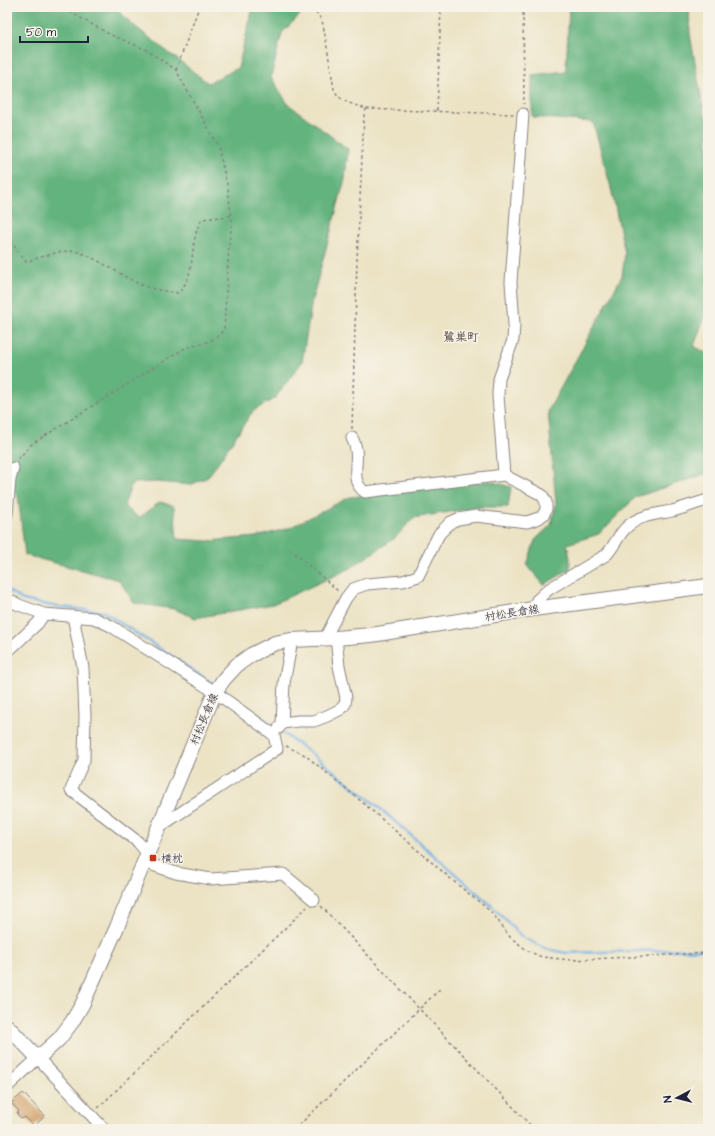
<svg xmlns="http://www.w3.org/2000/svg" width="715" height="1136" viewBox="0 0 715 1136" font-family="'Architects Daughter','Klee One',sans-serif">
<rect width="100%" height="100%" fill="#f7f3e8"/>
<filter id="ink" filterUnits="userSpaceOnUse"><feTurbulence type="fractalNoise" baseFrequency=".025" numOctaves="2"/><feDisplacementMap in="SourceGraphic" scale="8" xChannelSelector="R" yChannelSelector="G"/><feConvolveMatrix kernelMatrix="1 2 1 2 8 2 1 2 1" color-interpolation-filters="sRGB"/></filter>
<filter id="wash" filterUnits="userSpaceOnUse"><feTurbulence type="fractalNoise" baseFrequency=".012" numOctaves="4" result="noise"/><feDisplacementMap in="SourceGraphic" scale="16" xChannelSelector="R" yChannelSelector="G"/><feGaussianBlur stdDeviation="0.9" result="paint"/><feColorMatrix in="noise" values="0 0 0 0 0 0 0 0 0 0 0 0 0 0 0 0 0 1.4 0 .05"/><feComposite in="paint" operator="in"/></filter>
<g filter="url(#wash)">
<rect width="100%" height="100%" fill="#ece3c4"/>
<path fill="#63b37e" stroke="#426a5c" d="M7 7H114L133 25 208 83 238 68 253 7H299L303 12 282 33 271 77 288 104 348 149 345 179 312 300 302 362 275 398 253 411 208 477 190 485 157 482 132 483 124 506 139 518 160 502 174 506 177 539 208 541 256 537 289 528 350 497 490 481 511 487 508 507H480L413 518 395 538 349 569 273 604 195 618 174 609 134 603 119 580 25 555 18 496 7 485Z
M569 7H689L690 34 704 113 708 121V178L706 181 708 189V307L694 346 708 354V473L636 497 599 534 567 544 570 558V569L544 585 527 565 535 540 551 525 556 504 548 411 622 276 625 253 611 188 593 122 532 117V75L566 71Z"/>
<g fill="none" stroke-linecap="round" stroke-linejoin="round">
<path stroke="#72b0e5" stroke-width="2.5" d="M7 590 23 600 53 606 104 612 214 684
M222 689 276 728
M280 731 312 754 376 805 492 906 522 937 546 949 566 953 708 949"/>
</g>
<g id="blocks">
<path fill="#cf9c62" d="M23 1093 45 1116 34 1126 25 1117 22 1119 17 1114 19 1111 11 1103Z"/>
</g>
</g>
<g filter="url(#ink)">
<use href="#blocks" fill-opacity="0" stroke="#878280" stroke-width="1"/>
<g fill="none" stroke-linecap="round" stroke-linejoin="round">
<g stroke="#878280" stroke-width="13">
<path id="minor" d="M504 475 498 395 499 379 513 340 514 324 511 282 523 114
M7 514 10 479 13 468
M7 599 19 605 44 614 94 618 111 626 215 692 274 735 277 749 159 827
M533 609 537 600 549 589 606 555C615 546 618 534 628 526 640 515 657 514 672 511 684 508 696 503 708 500
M73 616 83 668 85 716 84 760 71 790 138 842 147 853
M325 638 346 598 353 589 367 584 403 581 418 576 439 534 451 522 458 519 476 516 527 522 539 518 544 514 546 509V502L542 495 504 475 365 492C346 478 364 459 352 438
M7 652 38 623 44 614
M282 723 298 721H314L327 716 341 709 345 704 346 698 339 666 336 638
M279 728 282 723 284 683 292 640
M144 862 176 873 211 879 283 874 314 900
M7 1087 38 1058 104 1129"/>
</g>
<g stroke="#878280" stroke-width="16">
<path id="major" d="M7 1026 38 1058 59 1039 72 1022 83 1003 117 927 215 692 224 679 237 665 251 655 275 643 292 640 336 638 371 635 533 609 708 586"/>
</g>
<path stroke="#878280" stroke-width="1.5" stroke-dasharray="3 3" stroke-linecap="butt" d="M312 7 319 16 323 24 334 89C339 102 353 104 366 109L514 114
M523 7 524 104
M176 70 199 7
M437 111 441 7
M7 236 26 262C41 257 57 251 73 251 88 252 124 277 139 284 150 289 165 291 178 293 199 272 187 243 202 219L231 216
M352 429 357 260 364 116 366 109
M18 459 32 444 185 348C200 344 215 343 224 329L229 245 232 222 228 189 218 146 176 70 145 49 111 35 61 7
M290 549 338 591
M286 746 305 755 355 796 458 885 483 905 493 914 510 937 528 951 542 957 571 960 708 953
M321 906 534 1129
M98 1108 307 907
M295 1129 440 989"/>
<use href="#minor" stroke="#fff" stroke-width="11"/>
<use href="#major" stroke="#fff" stroke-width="14"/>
</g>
</g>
<rect fill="#c8321e" stroke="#f7f3e8" stroke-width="1.5" x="149" y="854" width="8" height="8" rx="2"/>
<g text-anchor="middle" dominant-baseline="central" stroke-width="3" stroke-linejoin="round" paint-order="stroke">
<g font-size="11" fill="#22223b" stroke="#f7f3e8">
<text transform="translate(512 613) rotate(-9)">村松長倉線</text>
<text transform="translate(204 719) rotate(-67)">村松長倉線</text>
</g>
<g font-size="11" fill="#22223b" stroke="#f7f3e8" text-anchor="start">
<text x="161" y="858">横枕</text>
</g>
<g font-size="12" font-weight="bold" fill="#5f4d49" stroke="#f7f3e8">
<text x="461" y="337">鷺巣町</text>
</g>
</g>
<rect width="715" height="1136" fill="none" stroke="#f7f3e8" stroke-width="24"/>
<g transform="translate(677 1098) rotate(263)" stroke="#f7f3e8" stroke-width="3" paint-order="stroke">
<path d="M0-3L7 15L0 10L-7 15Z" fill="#22223b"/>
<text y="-6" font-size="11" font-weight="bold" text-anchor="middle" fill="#22223b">N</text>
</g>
<path d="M20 36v6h68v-6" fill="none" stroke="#22223b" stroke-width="2"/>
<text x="26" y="36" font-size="12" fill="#22223b" stroke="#f7f3e8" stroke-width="3" paint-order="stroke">50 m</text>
</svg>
